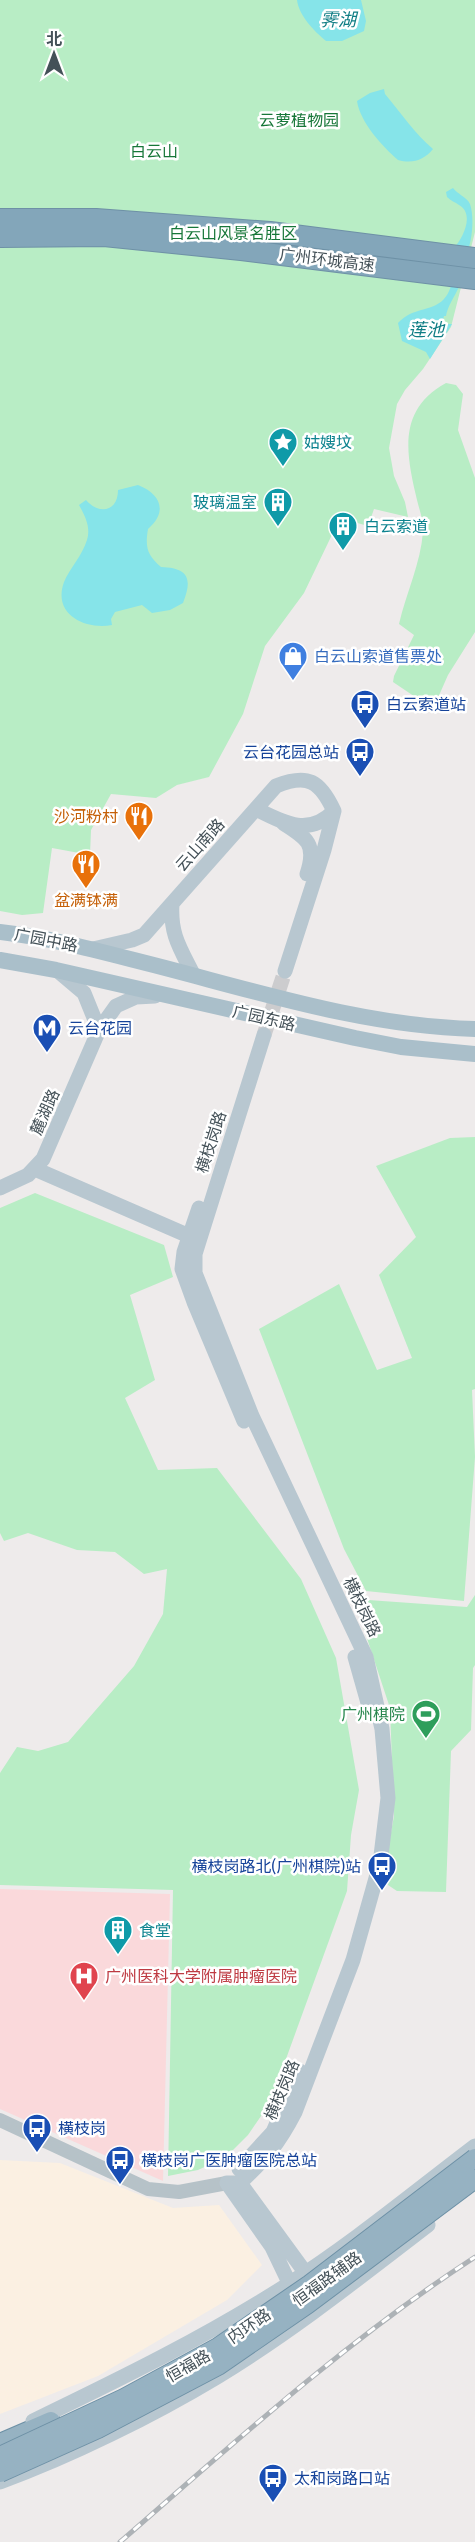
<svg xmlns="http://www.w3.org/2000/svg" width="475" height="2542" viewBox="0 0 475 2542" font-family="'Fira Sans Condensed','Noto Sans SC',sans-serif">
<rect width="100%" height="100%" fill="#eeebeb"/>
<path fill="#fbf0e2" d="M0 2160 60 2163 173 2208 219 2205 262 2265 227 2300 98 2376 0 2414Z"/>
<path fill="#fad9db" d="M0 1889 170 1894 163 2181 0 2109Z"/>
<path fill="#b8edc5" d="M0 0H475V232L451 327 423 369 405 390 397 404 389 448 394 476 405 502 408 517 374 509 368 526 340 518 304 593 265 646 243 714 209 777 177 785 156 798 111 794 91 830 90 855 52 848 43 913 22 915 0 911Z
M446 383 456 385 463 394 458 430 475 478V632L448 675 433 709 393 682 394 676 414 635 399 624C406 593 421 563 423 531 424 521 419 509 417 500 406 454 397 410 446 383Z
M475 1137V1389L472 1390 475 1457 464 1601 366 1591 344 1549 259 1329 339 1284 377 1370 412 1358 379 1275 416 1237 376 1166 450 1138Z
M35 1193 164 1245 173 1277 130 1295 155 1380 125 1398 158 1470 217 1468 301 1579 336 1658 359 1790 351 1835 347 1891 270 2103 248 2135 226 2157 198 2170 168 2176 173 1890 0 1885V1773L17 1747 38 1751 68 1742 134 1666 163 1614 167 1569 144 1574 115 1552 77 1550 28 1533 4 1541 0 1533V1208Z
M475 1595V1665L473 1668 471 1730 451 1751 446 1892 397 1891 382 1881 394 1816 390 1708 354 1599 467 1607Z"/>
<path fill="#86e4e9" d="M297 0H361L366 21 364 31 342 41H326C314 31 299 16 297 0Z
M384 89 385 94C401 113 415 134 433 149 424 160 413 164 398 160 382 146 360 122 357 101L370 93Z
M453 188C457 194 467 197 470 204 475 218 472 249 463 260 463 264 464 267 464 270 463 287 449 300 446 316H444L443 320 445 324H452L430 359 426 352 402 341 398 323C412 309 421 312 436 305 456 296 454 266 454 248 463 238 475 214 459 205 455 202 451 201 447 197L446 192Z
M138 485C161 494 168 512 148 529 145 547 147 555 161 567 188 568 193 578 183 603L170 610 152 613 142 605 115 612 111 619 112 625C86 630 52 615 64 582 70 568 82 556 87 540 91 527 85 516 79 505L86 500C99 515 118 512 118 490Z"/>
<g fill="none" stroke-linecap="round" stroke-linejoin="round">
<path stroke="#ccccce" stroke-width="15" stroke-dasharray="15 8" stroke-linecap="butt" d="M264 1035 285 971"/>
<g stroke="#6e91a6" stroke-width="20">
<path id="trunk" d="M0 2443 51 2421"/>
</g>
<g stroke="#6e91a6" stroke-width="22">
<path id="motorway" d="M0 219H96L270 232 475 258
M0 237 104 236 241 250 475 279"/>
</g>
<path stroke="#b6c2c8" stroke-width="14" d="M0 2120 148 2189 179 2192 227 2183"/>
<path stroke="#b8c7d0" stroke-width="15" d="M256 809C284 823 309 837 334 811
M283 823C307 838 317 844 307 874
M172 904C170 934 180 948 193 974
M93 949 132 940 144 935 276 786C308 773 320 781 334 811
M58 971 84 993 99 1030
M285 971 324 850 334 811
M35 1169 196 1239
M0 1188 28 1175 43 1159 99 1030 116 1006 136 997 155 996
M199 1208 184 1252 182 1269 194 1302 244 1421
M355 1657 368 1703
M239 2169 273 2132 300 2071
M227 2183H240C266 2158 278 2145 295 2112L353 1960 380 1864 388 1798 382 1729 366 1657 252 1416 195 1273V1254L200 1238 264 1035
M227 2183 272 2247 294 2293
M240 2183 310 2279
M33 2421C120 2379 206 2337 287 2285 353 2243 413 2193 475 2146
M0 2482C71 2456 152 2416 217 2377 291 2332 359 2278 428 2225"/>
<path stroke="#aabfca" stroke-width="16" d="M0 932C44 937 87 948 130 959 244 987 357 1026 475 1029
M0 960 56 970 355 1038 401 1047 475 1054"/>
<use href="#trunk" stroke="#96b2c2" stroke-width="18"/>
<use href="#motorway" stroke="#83a6ba" stroke-width="20"/>
<g stroke="#adb2b6" stroke-width="5">
<path id="rail" d="M120 2542C235 2442 347 2340 475 2257"/>
</g>
<use href="#rail" stroke="#fff" stroke-width="3" stroke-dasharray="9" stroke-linecap="butt"/>
<g stroke="#6e91a6" stroke-width="20" stroke-linecap="butt">
<path id="trunk-bridge" d="M0 2456 124 2398 218 2347 310 2284 475 2158
M0 2473 98 2429 218 2366 308 2304 475 2179"/>
</g>
<use href="#trunk-bridge" stroke="#96b2c2" stroke-width="18"/>
</g>
<defs>
<g id="sight-pin" transform="scale(1.5)"><path d="M0 17L-7.5 6A9.5 9.5 0 1 1 7.5 6Z" fill="#0f9aa8" stroke="#fff"/><path d="M0-6L1.8-2.2L6-1.7L2.9 1.2L3.7 5.4L0 3.3L-3.7 5.4L-2.9 1.2L-6-1.7L-1.8-2.2Z" fill="#fff"/></g>
<g id="building-pin" transform="scale(1.5)"><path d="M0 17L-7.5 6A9.5 9.5 0 1 1 7.5 6Z" fill="#0f9aa8" stroke="#fff"/><path d="M-4-6H4V6H1V3H-1V6H-4ZM-2.5-4.3h1.7v1.8h-1.7ZM.8-4.3h1.7v1.8H.8ZM-2.5-1h1.7V.8h-1.7ZM.8-1h1.7V.8H.8Z" fill="#fff"/></g>
<g id="shop-pin" transform="scale(1.5)"><path d="M0 17L-7.5 6A9.5 9.5 0 1 1 7.5 6Z" fill="#3f7fe0" stroke="#fff"/><path d="M-5-2.5h2.3a2.7 3.5 0 0 1 5.4 0H5L5.5 6h-11ZM-1.5-2.5h3a1.5 2.3 0 0 0-3 0Z" fill="#fff"/></g>
<g id="bus-pin" transform="scale(1.5)"><path d="M0 17L-7.5 6A9.5 9.5 0 1 1 7.5 6Z" fill="#1a4fb4" stroke="#fff"/><path d="M-5-6H5V4H4V6H2V4H-2V6H-4V4H-5ZM-3.5-4V0h7V-4ZM-3.5 1.2v1.5H-2V1.2ZM2 1.2v1.5H3.5V1.2Z" fill="#fff"/></g>
<g id="restaurant-pin" transform="scale(1.5)"><path d="M0 17L-7.5 6A9.5 9.5 0 1 1 7.5 6Z" fill="#e8710a" stroke="#fff"/><path d="M-5-6h1v4h1v-4h1v4h1v-4h1v5L-1.5 .5V6h-2V.5L-5-1ZM5-6V6H3V1.5H1.5Q1.5-4 5-6Z" fill="#fff"/></g>
<g id="metro-pin" transform="scale(1.5)"><path d="M0 17L-7.5 6A9.5 9.5 0 1 1 7.5 6Z" fill="#1a4fb4" stroke="#fff"/><path d="M-5.5 5V-5H-3L0 0L3-5H5.5V5H3V-.5L0 4L-3-.5V5Z" fill="#fff"/></g>
<g id="stadium-pin" transform="scale(1.5)"><path d="M0 17L-7.5 6A9.5 9.5 0 1 1 7.5 6Z" fill="#2e9e5b" stroke="#fff"/><path d="M0-5a6.5 5 0 1 0 0 10a6.5 5 0 1 0 0-10ZM-3.5-1.8h7v3.6h-7Z" fill="#fff"/></g>
<g id="hospital-pin" transform="scale(1.5)"><path d="M0 17L-7.5 6A9.5 9.5 0 1 1 7.5 6Z" fill="#e0444e" stroke="#fff"/><path d="M-5-5h3v3.5h4V-5h3V5h-3V1.5h-4V5h-3Z" fill="#fff"/></g>
</defs>
<g fill-rule="evenodd">
<use href="#sight-pin" x="283" y="442"/>
<use href="#building-pin" x="278" y="502"/>
<use href="#building-pin" x="343" y="526"/>
<use href="#shop-pin" x="293" y="656"/>
<use href="#bus-pin" x="365" y="704"/>
<use href="#bus-pin" x="360" y="752"/>
<use href="#restaurant-pin" x="139" y="816"/>
<use href="#restaurant-pin" x="86" y="864"/>
<use href="#metro-pin" x="47" y="1028"/>
<use href="#stadium-pin" x="426" y="1714"/>
<use href="#bus-pin" x="382" y="1866"/>
<use href="#building-pin" x="118" y="1930"/>
<use href="#hospital-pin" x="84" y="1976"/>
<use href="#bus-pin" x="37" y="2128"/>
<use href="#bus-pin" x="120" y="2160"/>
<use href="#bus-pin" x="273" y="2478"/>
</g>
<g text-anchor="middle" dominant-baseline="central" stroke-width="5" stroke-linejoin="round" paint-order="stroke">
<g font-size="16" fill="#177739" stroke="#fff">
<text x="299" y="120">云萝植物园</text>
<text x="154" y="151">白云山</text>
<text x="233" y="233">白云山风景名胜区</text>
</g>
<g font-size="16" fill="#445158" stroke="#fff">
<text transform="translate(327 260) rotate(7)">广州环城高速</text>
<text transform="translate(200 845) rotate(-48)">云山南路</text>
<text transform="translate(46 940) rotate(11)">广园中路</text>
<text transform="translate(264 1018) rotate(13)">广园东路</text>
<text transform="translate(45 1112) rotate(-66)">麓湖路</text>
<text transform="translate(211 1142) rotate(-72)">横枝岗路</text>
<text transform="translate(362 1607) rotate(64)">横枝岗路</text>
<text transform="translate(282 2090) rotate(-67)">横枝岗路</text>
<text transform="translate(327 2279) rotate(-36)">恒福路辅路</text>
<text transform="translate(249 2326) rotate(-34)">内环路</text>
<text transform="translate(188 2366) rotate(-30)">恒福路</text>
</g>
<g font-size="16" fill="#0d838f" stroke="#fff" text-anchor="start">
<text x="304" y="442">姑嫂坟</text>
<text x="257" y="502" text-anchor="end">玻璃温室</text>
<text x="364" y="526">白云索道</text>
<text x="139" y="1930">食堂</text>
</g>
<g font-size="16" fill="#366cbe" stroke="#fff" text-anchor="start">
<text x="314" y="656">白云山索道售票处</text>
</g>
<g font-size="16" fill="#164399" stroke="#fff" text-anchor="start">
<text x="386" y="704">白云索道站</text>
<text x="339" y="752" text-anchor="end">云台花园总站</text>
<text x="68" y="1028">云台花园</text>
<text x="361" y="1866" text-anchor="end">横枝岗路北(广州棋院)站</text>
<text x="58" y="2128">横枝岗</text>
<text x="141" y="2160">横枝岗广医肿瘤医院总站</text>
<text x="294" y="2478">太和岗路口站</text>
</g>
<g font-size="16" fill="#c56008" stroke="#fff" text-anchor="end">
<text x="118" y="816">沙河粉村</text>
<text x="86" y="900" text-anchor="middle">盆满钵满</text>
</g>
<g font-size="16" fill="#27864d" stroke="#fff" text-anchor="end">
<text x="405" y="1714">广州棋院</text>
</g>
<g font-size="16" fill="#be3a42" stroke="#fff" text-anchor="start">
<text x="105" y="1976">广州医科大学附属肿瘤医院</text>
</g>
<g font-size="18" font-style="italic" fill="#0f7d84" stroke="#fff">
<text x="338" y="20">霁湖</text>
<text x="426" y="330">莲池</text>
</g>
</g>
<g transform="translate(54 54)" stroke="#ffffff" stroke-width="4.5" paint-order="stroke">
<path d="M0-4.5L10 22L0 15L-10 22Z" fill="#445158"/>
<text y="-9" font-size="16" font-weight="bold" text-anchor="middle" fill="#445158">北</text>
</g>
</svg>
